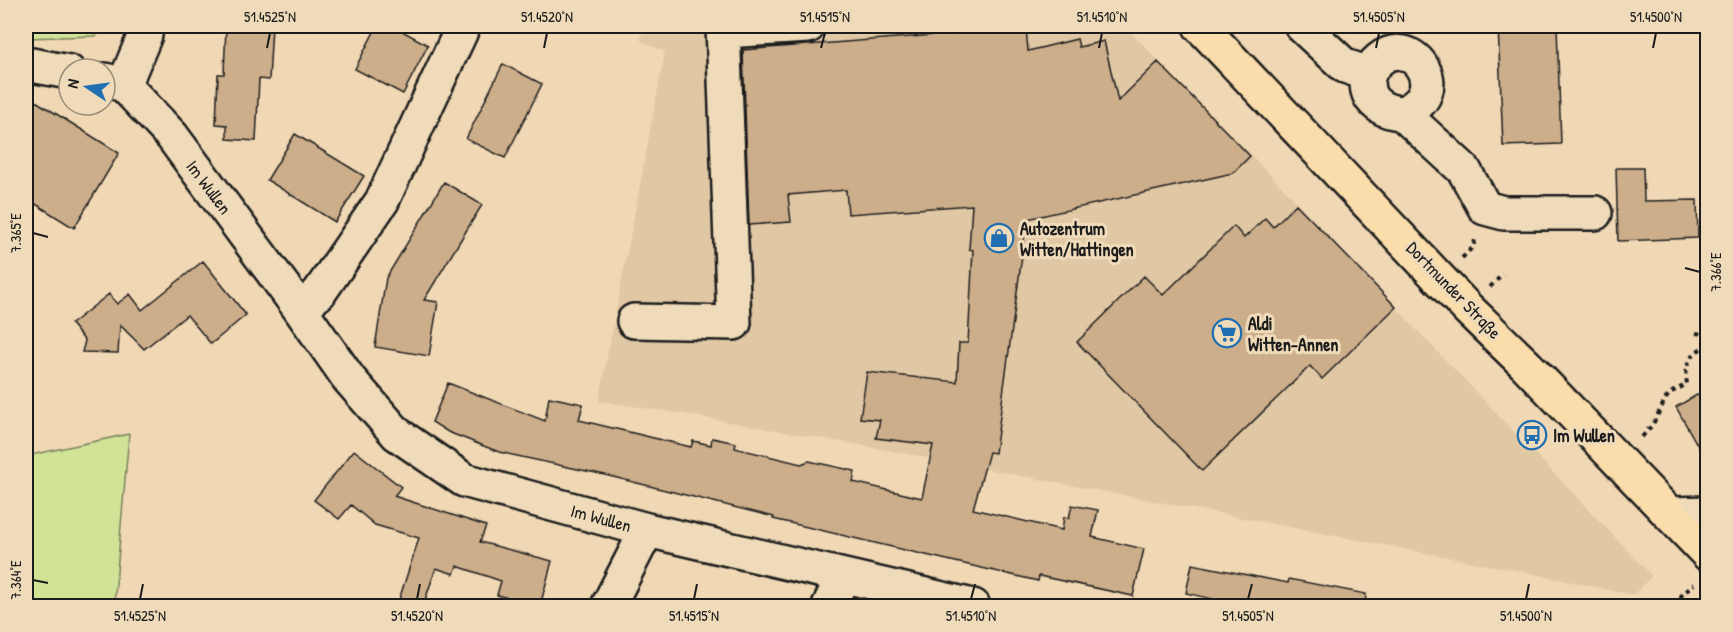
<svg xmlns="http://www.w3.org/2000/svg" width="1733" height="632" viewBox="0 0 1733 632" font-family="'Patrick Hand',sans-serif">
<rect width="100%" height="100%" fill="#f0d8b5"/>
<filter id="ink" filterUnits="userSpaceOnUse"><feTurbulence type="fractalNoise" baseFrequency=".0167" numOctaves="2"/><feDisplacementMap in="SourceGraphic" scale="12" xChannelSelector="R" yChannelSelector="G"/><feConvolveMatrix kernelMatrix="1 2 1 2 8 2 1 2 1" color-interpolation-filters="sRGB"/></filter>
<g filter="url(#ink)">
<path fill="#e1c8a5" d="M642 26H1125L1293 198 1432 346 1652 576 1633 595 1520 571 876 448 677 413 599 401 665 52 641 41Z"/>
<path fill="#d1e397" stroke="#76805a" stroke-width="1.5" d="M26 26H105L96 36 26 38Z
M129 434 114 606H26V456Z"/>
<path fill="#ccae8b" stroke="#1c1c1c" stroke-width="1.5" d="M226 26H272L269 80 259 79 256 141 227 139V125L216 124 218 74H224Z
M377 26H393L428 45 403 94 355 69Z
M1498 26H1557L1561 144 1503 146Z
M1026 28 1028 51 1077 39 1079 47 1104 41 1118 101 1158 62 1250 156 1233 173 1027 219 995 453 989 452 973 509 1062 530 1064 517 1069 518 1072 505 1098 510 1092 537 1144 549 1133 596 1039 576 1038 581 960 563 773 519 774 517 605 475 499 452 448 432 432 422 448 383 545 421 549 397 583 404 579 420 691 447 693 441 711 445 712 438 736 443 735 448 801 464 809 461 855 471 853 482 922 498 933 445 876 438 880 420 860 418 867 372 957 382 959 343H968L973 250 969 249 972 205 848 214 846 190 788 195 791 222 749 225 743 50Z
M503 64 542 84 505 158 466 139Z
M26 95 119 153 74 228 26 198Z
M295 134 364 176 335 222 267 180Z
M1616 168H1643L1644 201 1697 200 1698 238 1618 241Z
M444 182 482 205 424 300 438 302 429 356 375 347 386 278Z
M1296 204 1396 307 1322 379 1310 366 1202 471 1077 342 1144 276 1163 295 1234 226 1244 238 1265 218 1273 227Z
M203 261 246 315 211 344 187 315 144 349 120 325 118 353 82 352 85 341 71 324 109 294 117 304 130 294 142 310Z
M1707 389V462L1676 407Z
M354 450 401 487 394 496 486 526 480 542 552 561 540 606 497 595 501 581 457 566 454 574 436 568 423 606H397L419 538 375 525 351 505 339 519 314 500Z
M1192 564 1288 583 1289 579 1366 594 1365 606H1212L1213 599 1186 593Z"/>
<g fill="none" stroke-linecap="round" stroke-linejoin="round">
<g stroke="#1c1c1c" stroke-width="38">
<path id="minor" d="M1302 26 1345 66 1369 74
M723 31 808 26
M26 64 69 72
M105 80 124 85 172 136 300 309 349 379 397 434 464 480 647 530 973 606
M124 85 145 35 146 26
M1402 113C1454 94 1413 32 1380 59 1375 63 1371 68 1369 74 1361 98 1381 112 1402 113L1464 170 1485 208 1504 213H1595
M300 309 319 293 382 201 461 31 460 26
M634 321 734 323 723 26
M1671 514 1708 513
M608 606 647 530
M829 606 843 576"/>
</g>
<g stroke="#1c1c1c" stroke-width="38">
<path id="major" d="M1200 26 1468 309 1527 366 1708 554"/>
</g>
<path stroke="#1c1c1c" stroke-width="4" stroke-dasharray="4.5 4.5" stroke-linecap="butt" d="M1462 258 1473 247 1475 240
M1490 287 1503 274
M1696 333 1708 335
M1642 437 1653 424 1666 398 1672 392 1687 384C1684 365 1690 353 1708 345
M1677 606 1681 596 1694 584"/>
<use href="#minor" stroke="#efdbb9" stroke-width="33"/>
<use href="#major" stroke="#faddab" stroke-width="33"/>
</g>
</g>
<path fill="none" stroke="#1c1c1c" stroke-width="2" d="M267 48 270 33M544 48 547 33M821 48 825 33M1099 48 1102 33M1376 48 1379 33M1653 48 1656 33M33 233 48 237M1685 268 1700 272M33 580 48 583M140 599 143 584M417 599 420 584M694 599 697 584M971 599 975 584M1248 599 1252 584M1526 599 1529 584"/>
<defs>
<g id="shop-ring" transform="scale(1.5)"><circle r="9.5" fill="#efdbb9" stroke="#1f6fb2" stroke-width="1.5"/><path d="M-5-2.5h2.3a2.7 3.5 0 0 1 5.4 0H5L5.5 6h-11ZM-1.5-2.5h3a1.5 2.3 0 0 0-3 0Z" fill="#1f6fb2"/></g>
<g id="supermarket-ring" transform="scale(1.5)"><circle r="9.5" fill="#efdbb9" stroke="#1f6fb2" stroke-width="1.5"/><path d="M-6-5.5h2.5l.6 2H6L4.5 2H-2.5L-4.4-4H-6ZM-1.5 3.2a1.3 1.3 0 1 0 .1 0ZM3 3.2a1.3 1.3 0 1 0 .1 0Z" fill="#1f6fb2"/></g>
<g id="bus-ring" transform="scale(1.5)"><circle r="9.5" fill="#efdbb9" stroke="#1f6fb2" stroke-width="1.5"/><path d="M-5-6H5V4H4V6H2V4H-2V6H-4V4H-5ZM-3.5-4V0h7V-4ZM-3.5 1.2v1.5H-2V1.2ZM2 1.2v1.5H3.5V1.2Z" fill="#1f6fb2"/></g>
</defs>
<g fill-rule="evenodd">
<use href="#shop-ring" x="999" y="238"/>
<use href="#supermarket-ring" x="1227" y="333"/>
<use href="#bus-ring" x="1532" y="435"/>
</g>
<g text-anchor="middle" dominant-baseline="central" stroke-width="6" stroke-linejoin="round" paint-order="stroke">
<g font-size="18" fill="#1c1c1c" stroke="#efdbb9">
<text transform="translate(209 187) rotate(53)">Im Wullen</text>
<text transform="translate(1454 290) rotate(46)">Dortmunder Straße</text>
<text transform="translate(601 518) rotate(15)">Im Wullen</text>
</g>
<g font-size="18" font-weight="bold" fill="#1c1c1c" stroke="#efdbb9" text-anchor="start">
<text x="1020" y="228">Autozentrum<tspan x="1020" dy="21">Witten/Hattingen</tspan></text>
<text x="1248" y="323">Aldi<tspan x="1248" dy="21">Witten-Annen</tspan></text>
<text x="1553" y="435">Im Wullen</text>
</g>
</g>
<rect width="1733" height="632" fill="none" stroke="#efdbb9" stroke-width="66"/>
<g transform="translate(87 87) rotate(283)"><circle r="28" fill="#efdbb9" stroke="#9b8f7a" stroke-width="1.5"/>
<path d="M0-4.5L10 22L0 15L-10 22Z" fill="#1f6fb2"/>
<text y="-9" font-size="16" font-weight="bold" text-anchor="middle" fill="#1c1c1c">N</text>
</g>
<rect x="33" y="33" width="1667" height="566" fill="none" stroke="#1c1c1c" stroke-width="2"/>
<g font-size="15" text-anchor="middle" fill="#1c1c1c">
<text x="270" y="22">51.4525°N</text>
<text x="547" y="22">51.4520°N</text>
<text x="825" y="22">51.4515°N</text>
<text x="1102" y="22">51.4510°N</text>
<text x="1379" y="22">51.4505°N</text>
<text x="1656" y="22">51.4500°N</text>
<text transform="translate(16 233) rotate(-90)" y="5">7.365°E</text>
<text transform="translate(1716 272) rotate(-90)" y="5">7.366°E</text>
<text transform="translate(16 580) rotate(-90)" y="5">7.364°E</text>
<text x="140" y="621">51.4525°N</text>
<text x="417" y="621">51.4520°N</text>
<text x="694" y="621">51.4515°N</text>
<text x="971" y="621">51.4510°N</text>
<text x="1248" y="621">51.4505°N</text>
<text x="1526" y="621">51.4500°N</text>
</g>
</svg>
